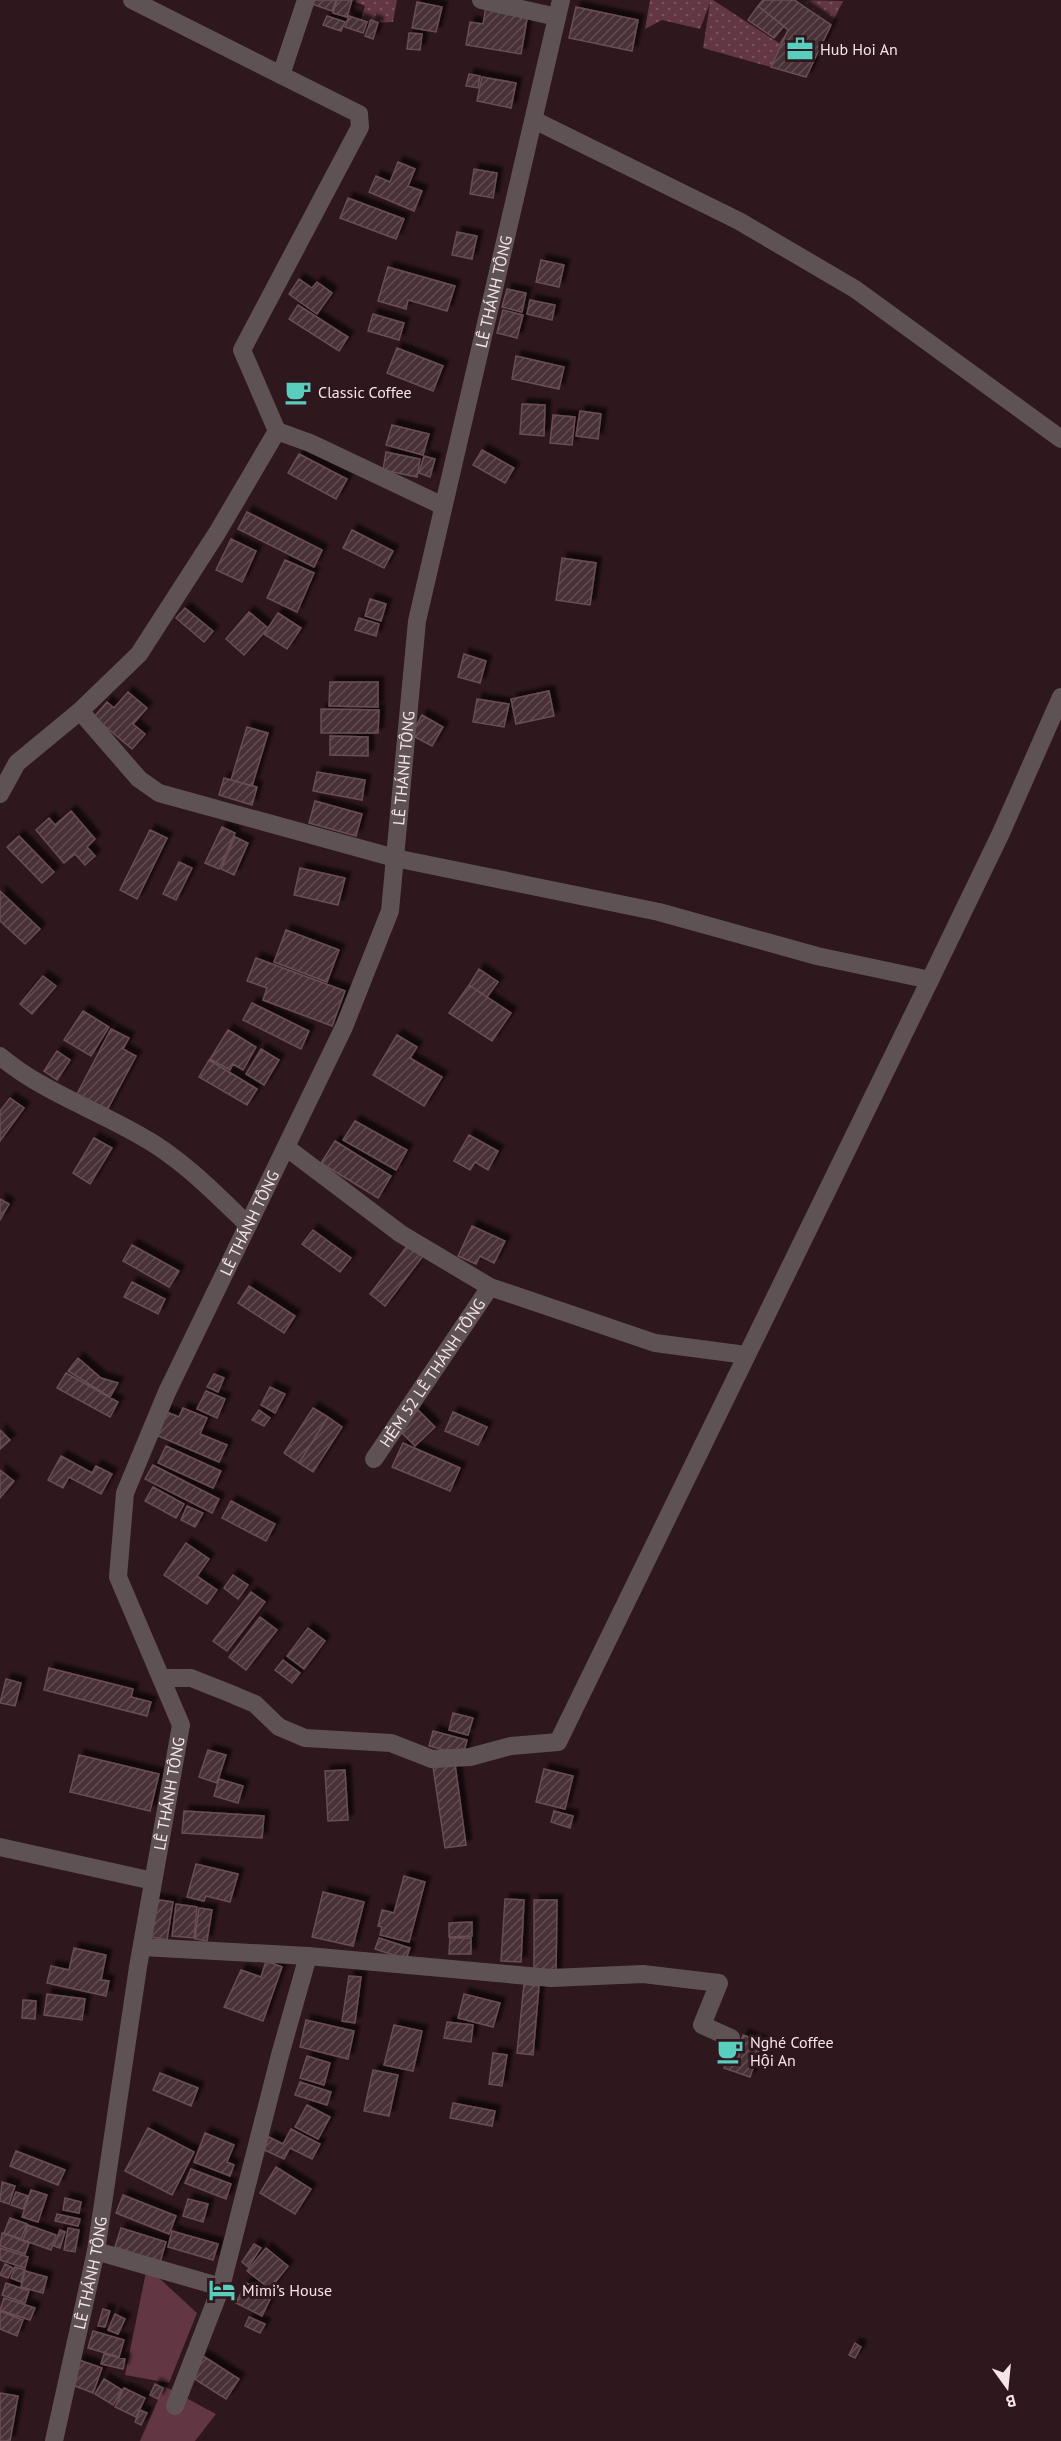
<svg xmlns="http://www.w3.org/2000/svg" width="1061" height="2441" viewBox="0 0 1061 2441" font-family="'PT Sans',sans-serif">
<defs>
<pattern id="park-dots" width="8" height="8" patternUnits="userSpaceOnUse" patternTransform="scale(1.5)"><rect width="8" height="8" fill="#623642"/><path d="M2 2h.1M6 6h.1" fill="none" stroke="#79535d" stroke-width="1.8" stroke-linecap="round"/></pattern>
<pattern id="building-hatch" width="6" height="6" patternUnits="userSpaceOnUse" patternTransform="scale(1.5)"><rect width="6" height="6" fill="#493036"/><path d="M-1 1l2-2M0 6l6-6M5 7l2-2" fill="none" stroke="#644e53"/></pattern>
<filter id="shadow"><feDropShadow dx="5.5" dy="-5.5" stdDeviation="1.5" flood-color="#0009"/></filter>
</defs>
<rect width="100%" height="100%" fill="#2e171d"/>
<path fill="#623642" d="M147 2267 197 2313 169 2383 125 2375Z
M164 2386 216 2414 195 2441H140Z"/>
<path fill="url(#park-dots)" d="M351 0H397L393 22 359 24 365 6Z
M650 0H713L779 43 802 12 791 0 843 1 806 77 703 48 710 3 700 29 662 20 645 29Z"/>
<path fill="url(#building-hatch)" stroke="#6a4e55" stroke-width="1.5" filter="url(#shadow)" d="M310 0H336L332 11 309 3Z
M337 0H352L347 17 333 13Z
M763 0H794L831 25 806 77 771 67 788 30 758 6Z
M417 2 442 7 436 32 412 28Z
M486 6 528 13 521 54 466 45 470 22 483 24Z
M758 6 784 26 774 38 748 20Z
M576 7 638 20 632 51 569 38Z
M327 16 345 22 341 31 323 25Z
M349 16 367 22 363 33 345 27Z
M371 20 378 23 373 39 365 36Z
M409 33 422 34 420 50 407 49Z
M469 74 480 76 478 88 466 86Z
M482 77 516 83 511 108 477 101Z
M398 162 415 169 408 186 422 191 414 211 369 192 376 176 390 182Z
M474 169 497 173 493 198 470 194Z
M348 198 404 219 396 239 340 218Z
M457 232 477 236 472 259 452 255Z
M541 260 564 265 559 287 536 282Z
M388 267 455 286 447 311 408 300 406 309 378 301Z
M299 279 312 288 317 282 332 293 317 314 289 294Z
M507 289 526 293 522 312 502 307Z
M530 300 555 305 552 320 527 314Z
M298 305 348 337 339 351 289 319Z
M503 310 523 315 517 338 497 333Z
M373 314 404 323 399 340 368 331Z
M397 348 443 366 433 391 387 373Z
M516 356 564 367 559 389 512 379Z
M522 404 545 405 544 436 520 434Z
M580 411 601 414 598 439 576 436Z
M553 415 575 417 572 445 550 443Z
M392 425 429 434 423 455 386 445Z
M482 450 514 468 505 483 473 465Z
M386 452 420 459 417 477 383 470Z
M299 454 347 479 336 499 288 473Z
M424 456 435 459 430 477 419 473Z
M247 512 322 550 314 567 238 529Z
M352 530 393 551 384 568 343 548Z
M231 539 256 551 242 582 216 570Z
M562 558 596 563 590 605 556 600Z
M285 560 314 573 297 612 267 598Z
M370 599 386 604 381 621 365 616Z
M185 608 213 631 204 642 176 618Z
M249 612 268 628 244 655 226 639Z
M278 613 301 628 287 649 264 634Z
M359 618 379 624 376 636 355 630Z
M464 654 486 661 480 683 458 677Z
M330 682H378V707L329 706Z
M549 691 554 716 516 724 511 699Z
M128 692 147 708 133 724 145 734 132 749 94 717 107 702 114 708Z
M477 699 509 704 504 727 473 722Z
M321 709 379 710 378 733H321Z
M422 715 443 727 432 746 411 735Z
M247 727 268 733 252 786 231 780Z
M330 736 368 737V756L330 755Z
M317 772 365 780 362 800 313 791Z
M224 778 257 787 252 805 219 795Z
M315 801 362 814 356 836 309 823Z
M71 811 95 839 87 847 95 856 85 865 75 854 64 863 36 830 49 818 55 825Z
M222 827 235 833 219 869 205 863Z
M150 830 167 838 137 899 120 890Z
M19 836 54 872 42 883 7 847Z
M235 837 248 843 234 875 221 869Z
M179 862 192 868 176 900 163 894Z
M300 868 345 878 338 905 294 895Z
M0 891 40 929 25 944 0 921Z
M286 930 339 950 327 982 274 962Z
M256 958 345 991 332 1026 263 1000 267 988 247 981Z
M479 969 498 982 487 997 469 985Z
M43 976 56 986 32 1014 20 1004Z
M469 985 511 1013 492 1041 449 1013Z
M252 1003 309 1031 301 1049 243 1020Z
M83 1011 109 1027 91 1056 64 1040Z
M111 1029 129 1038 123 1049 136 1056 106 1112 76 1096Z
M228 1030 256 1047 243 1070 233 1064 230 1070 210 1059Z
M397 1035 417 1047 410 1058 442 1077 424 1106 373 1075Z
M261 1049 279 1060 264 1085 246 1074Z
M57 1051 70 1060 57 1080 44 1071Z
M209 1060 257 1089 247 1105 199 1077Z
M10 1098 24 1108 0 1141V1111Z
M355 1121 407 1150 396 1170 343 1140Z
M469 1135 498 1151 488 1170 475 1162 470 1170 454 1161Z
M94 1138 112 1148 90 1184 73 1173Z
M335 1141 391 1176 378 1198 321 1163Z
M0 1199 9 1204 0 1220Z
M472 1226 505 1241 494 1263 480 1256 476 1264 458 1256Z
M313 1230 351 1258 340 1272 302 1244Z
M411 1241 426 1252 385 1306 370 1294Z
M132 1245 179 1271 169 1287 123 1261Z
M132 1282 165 1299 158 1314 124 1297Z
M249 1286 295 1316 284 1333 238 1303Z
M78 1358 101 1378 118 1383 110 1397 68 1371Z
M66 1373 118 1402 110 1417 57 1388Z
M214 1374 224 1378 218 1392 207 1387Z
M270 1387 285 1394 275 1413 261 1405Z
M206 1391 225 1399 217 1418 197 1409Z
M183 1408 207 1418 200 1434 227 1445 219 1462 154 1434 164 1411 179 1417Z
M313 1408 328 1417 299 1463 284 1453Z
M259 1410 270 1418 264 1426 252 1420Z
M418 1410 435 1427 415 1446 398 1429Z
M453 1412 487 1427 478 1445 445 1431Z
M328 1417 342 1427 313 1472 299 1463Z
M0 1430 10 1440 0 1449Z
M403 1443 460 1468 450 1491 392 1467Z
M166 1446 221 1471 213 1488 158 1463Z
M61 1456 92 1473 96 1466 112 1474 101 1494 69 1477 63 1488 48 1480Z
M153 1465 219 1499 212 1513 145 1479Z
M0 1470 14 1481 0 1498Z
M153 1487 184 1504 176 1518 145 1501Z
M231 1501 275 1524 266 1541 222 1518Z
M187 1506 203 1513 195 1527 181 1520Z
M186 1543 209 1559 197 1576 217 1590 207 1604 164 1575Z
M233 1575 248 1585 238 1599 224 1588Z
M251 1592 265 1602 227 1651 213 1641Z
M260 1617 277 1630 246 1670 229 1657Z
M308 1628 325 1641 304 1669 287 1656Z
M283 1660 300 1673 292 1683 275 1670Z
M49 1668 133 1689 131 1697 151 1702 147 1716 44 1690Z
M6 1679 21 1683 15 1706 0 1703Z
M453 1713 473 1718 468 1735 449 1730Z
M433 1731 467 1740 463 1755 429 1746Z
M208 1750 226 1755 217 1783 199 1777Z
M79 1755 159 1774 150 1811 70 1792Z
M455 1764 466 1845 445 1848 433 1767Z
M544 1769 573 1776 565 1809 536 1802Z
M345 1770 348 1820 328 1821 325 1771Z
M219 1779 243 1786 238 1803 214 1796Z
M184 1811 264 1816 262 1838 182 1833Z
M554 1811 573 1816 570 1828 551 1822Z
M196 1864 238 1874 230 1902 206 1896 204 1901 187 1897Z
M404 1876 425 1882 409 1942 380 1935 382 1927 378 1926 382 1910 394 1913Z
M323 1892 364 1902 353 1946 312 1937Z
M152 1899 173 1902 167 1940 146 1936Z
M505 1899 524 1900 521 1962 501 1961Z
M534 1900H557L556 1974H534Z
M176 1904 197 1907 194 1938 172 1936Z
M199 1908 212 1910 207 1941 195 1939Z
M472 1922V1936L449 1937V1923Z
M379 1938 410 1948 406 1959 375 1949Z
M450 1938H471V1954H449Z
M74 1948 106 1955 101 1980 109 1981 106 1996 47 1983 51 1966 69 1970Z
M266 1961 282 1967 263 2021 224 2007 241 1970 261 1977Z
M349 1976 361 1977 355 2023 342 2021Z
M524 1984 539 1986 533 2055 517 2053Z
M47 1994 85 1999 82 2020 44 2015Z
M464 1994 500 2003 493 2027 458 2018Z
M23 2000 36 2001 35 2019 22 2018Z
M306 2020 354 2031 348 2059 300 2047Z
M447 2022 473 2025 471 2042 444 2038Z
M394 2025 422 2031 413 2071 384 2065Z
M743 2035 762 2042 750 2077 724 2068 729 2053 736 2055Z
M493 2053 507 2055 502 2086 489 2084Z
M307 2056 330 2063 324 2085 300 2078Z
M373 2070 398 2075 389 2116 364 2111Z
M160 2073 198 2088 191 2106 153 2090Z
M300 2082 331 2092 327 2105 295 2095Z
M453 2103 495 2111 492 2126 450 2118Z
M307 2105 330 2117 318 2139 295 2127Z
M148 2128 194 2152 172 2195 125 2171Z
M291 2129 320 2144 312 2159 290 2148 284 2159 262 2149 269 2137 283 2144Z
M205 2133 234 2145 227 2162 234 2165 230 2176 194 2162Z
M16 2151 65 2170 58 2185 10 2166Z
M276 2167 311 2189 295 2214 260 2193Z
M191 2169 231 2184 226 2199 185 2183Z
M2 2182 15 2186 9 2204 0 2201Z
M31 2190 47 2195 38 2222 22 2217Z
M16 2192 28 2196 23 2209 11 2205Z
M123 2195 176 2216 169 2234 116 2213Z
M65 2198 81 2202 79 2213 63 2210Z
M188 2199 208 2204 203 2222 183 2216Z
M57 2214 80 2219 78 2226 55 2221Z
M10 2218 27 2224 21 2239 4 2233Z
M28 2225 56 2235 51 2250 23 2240Z
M68 2228 79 2230 75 2252 64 2250Z
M121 2228 166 2242 160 2262 115 2247Z
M60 2230 65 2232 60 2248 54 2246Z
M172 2231 218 2244 213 2260 168 2247Z
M2 2233 29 2243 25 2254 0 2246Z
M254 2244 261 2248 248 2267 242 2262Z
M0 2248 28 2257 25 2268 0 2260Z
M266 2248 288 2266 270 2289 247 2271Z
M5 2264 13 2268 8 2278 0 2275Z
M15 2267 25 2270 21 2282 11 2278Z
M25 2271 47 2277 43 2293 21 2287Z
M6 2283 29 2291 25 2303 2 2295Z
M246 2283 272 2295 262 2316 236 2303Z
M4 2298 35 2308 30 2320 0 2310Z
M103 2309 110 2311 105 2327 98 2326Z
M0 2311 23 2320 17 2336 0 2329Z
M115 2314 125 2319 118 2334 108 2330Z
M249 2317 265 2324 260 2333 245 2326Z
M93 2331 124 2340 119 2357 88 2348Z
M855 2343 861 2347 855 2358 849 2355Z
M104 2354 125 2359 123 2369 101 2364Z
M203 2356 239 2379 226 2399 190 2376Z
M79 2360 102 2368 93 2393 70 2384Z
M104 2379 122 2390 113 2405 95 2394Z
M155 2384 163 2388 158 2399 150 2395Z
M124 2388 145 2398 136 2417 115 2407Z
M0 2393 18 2396 10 2441H0Z
M140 2410 147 2413 141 2425 135 2422Z"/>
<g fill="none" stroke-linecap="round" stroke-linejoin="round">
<g stroke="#5e5255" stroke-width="18">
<path d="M132 0 281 75"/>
<path d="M481 0 557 17"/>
<path d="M534 120 739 221 855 289 1061 439"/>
<path d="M277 431 310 443 443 506"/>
<path d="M80 711 139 779 159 793 395 858 659 912 817 956 930 980"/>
<path d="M0 794 17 763 80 711 139 654 217 533 277 431 242 350 360 127 359 114 281 75 306 0"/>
<path d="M0 1056C40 1090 94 1109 139 1135 180 1157 215 1193 248 1225"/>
<path d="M287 1148 401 1234 490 1287 655 1343 746 1355"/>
<path id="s1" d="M374 1459 490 1287"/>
<path d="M161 1678H191L229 1693 255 1704 279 1727 305 1738 391 1743 432 1759 470 1757 511 1746 558 1742 930 980 1001 833 1061 697"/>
<path d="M0 1847 153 1881"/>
<path d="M142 1947 308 1956 551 1978 643 1974 719 1983 702 2025 731 2038V2054"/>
<path d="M96 2251 221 2287"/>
<path d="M175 2406 221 2287 280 2055 308 1956"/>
<path id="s2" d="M54 2441 96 2251 138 1967 181 1725 118 1577 125 1493 167 1392 344 1027 390 911 417 621 561 0"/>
</g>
</g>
<defs>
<g id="office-bare" transform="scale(2.07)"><path d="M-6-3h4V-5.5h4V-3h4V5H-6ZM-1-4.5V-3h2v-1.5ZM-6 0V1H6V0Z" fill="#59cebe" stroke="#2e171d" stroke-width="2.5" paint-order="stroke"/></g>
<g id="cafe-bare" transform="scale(2.07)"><path d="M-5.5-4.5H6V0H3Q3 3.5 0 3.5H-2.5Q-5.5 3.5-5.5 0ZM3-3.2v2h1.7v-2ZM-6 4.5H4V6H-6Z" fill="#59cebe" stroke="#2e171d" stroke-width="2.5" paint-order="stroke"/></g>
<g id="hotel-bare" transform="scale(2.07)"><path d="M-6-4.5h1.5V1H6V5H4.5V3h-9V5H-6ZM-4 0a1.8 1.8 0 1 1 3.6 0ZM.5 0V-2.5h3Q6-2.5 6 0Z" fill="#59cebe" stroke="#2e171d" stroke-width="2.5" paint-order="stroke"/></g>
</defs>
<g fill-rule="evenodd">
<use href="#office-bare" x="800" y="49"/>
<use href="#cafe-bare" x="298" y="392"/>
<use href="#cafe-bare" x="730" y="2051"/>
<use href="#hotel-bare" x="222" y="2290"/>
</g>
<g text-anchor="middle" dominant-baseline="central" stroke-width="6" stroke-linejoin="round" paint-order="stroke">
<g font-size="16" fill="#f6e5e8" stroke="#2e171d" text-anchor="start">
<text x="820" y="49">Hub Hoi An</text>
<text x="318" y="392">Classic Coffee</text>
<text x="750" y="2042">Nghé Coffee<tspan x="750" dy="18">Hội An</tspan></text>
<text x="242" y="2290">Mimi’s House</text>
</g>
<g font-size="16" fill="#f6e5e8" stroke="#2e171d">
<text stroke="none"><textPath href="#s2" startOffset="2242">LÊ THÁNH TÔNG</textPath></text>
<text stroke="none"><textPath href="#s2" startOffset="1756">LÊ THÁNH TÔNG</textPath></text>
<text stroke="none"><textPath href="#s2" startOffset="1270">LÊ THÁNH TÔNG</textPath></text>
<text stroke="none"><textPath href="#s1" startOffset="104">HẺM 52 LÊ THÁNH TÔNG</textPath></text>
<text stroke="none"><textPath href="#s2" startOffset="658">LÊ THÁNH TÔNG</textPath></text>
<text stroke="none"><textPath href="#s2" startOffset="172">LÊ THÁNH TÔNG</textPath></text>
</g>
</g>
<g transform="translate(1007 2387) rotate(165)" stroke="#2e171d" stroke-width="4.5" paint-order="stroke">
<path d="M0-4.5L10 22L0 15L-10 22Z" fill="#f6e5e8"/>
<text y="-9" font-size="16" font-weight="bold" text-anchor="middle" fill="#f6e5e8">B</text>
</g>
</svg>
